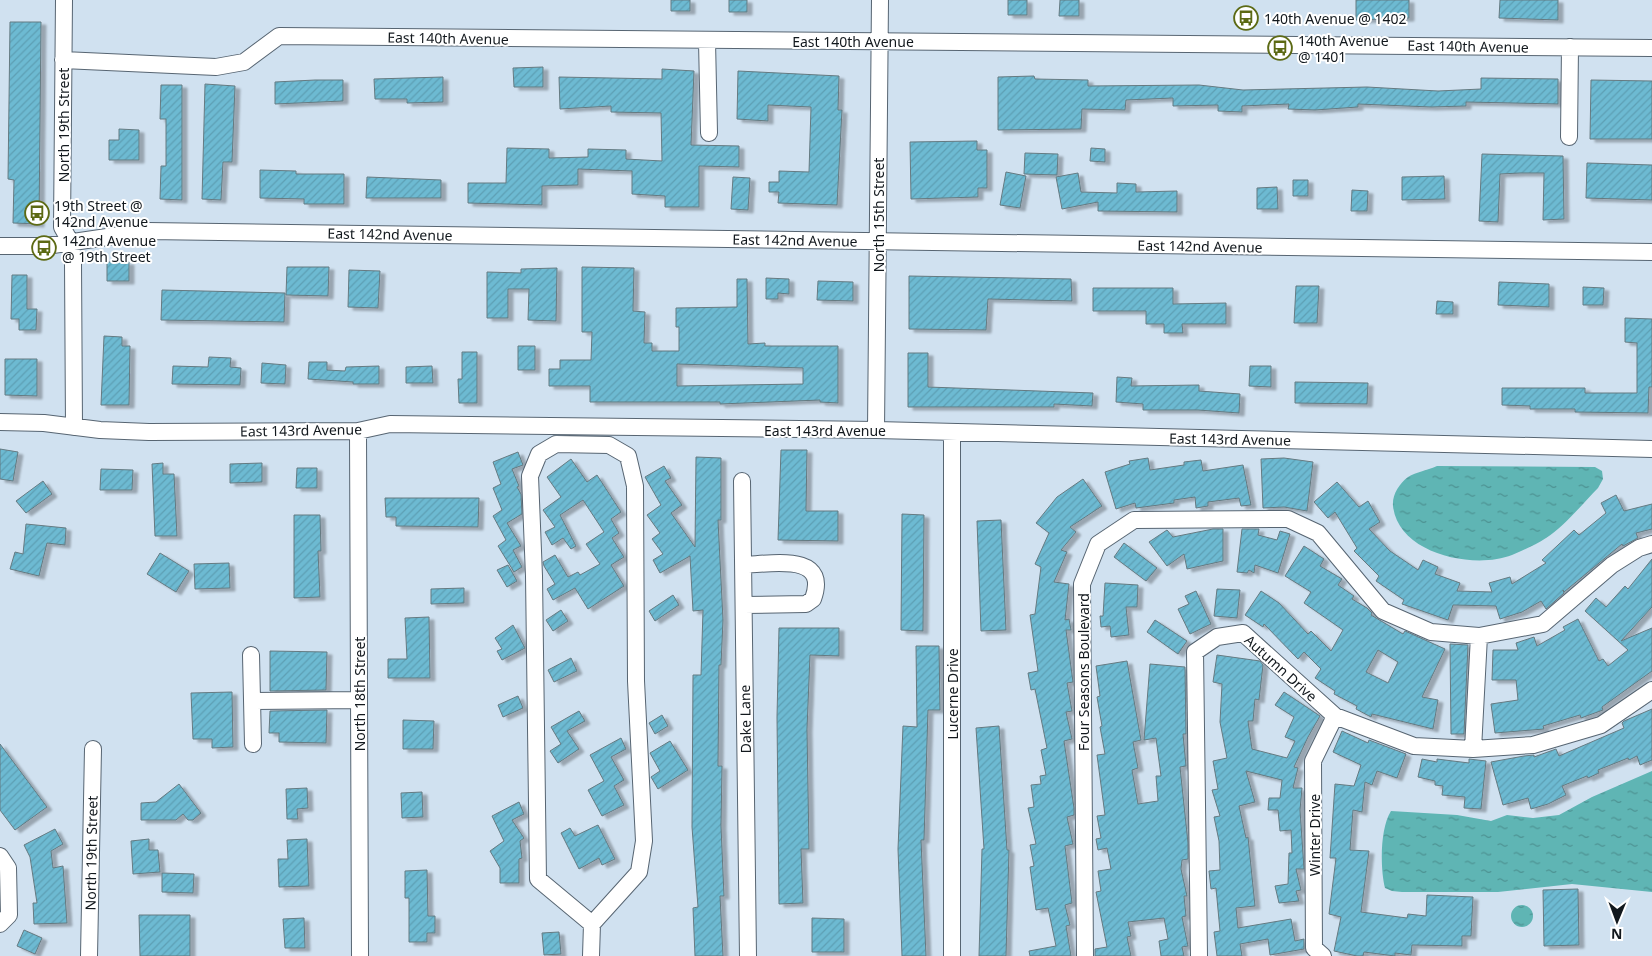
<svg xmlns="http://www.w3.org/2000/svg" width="1652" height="956" viewBox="0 0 1652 956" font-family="'Noto Sans',sans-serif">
<defs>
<pattern id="water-ripples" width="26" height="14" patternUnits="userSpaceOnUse" patternTransform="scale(1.25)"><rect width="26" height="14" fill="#5fb5b4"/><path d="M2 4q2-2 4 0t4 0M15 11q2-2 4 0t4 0" fill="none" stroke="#4d9292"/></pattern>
<pattern id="building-hatch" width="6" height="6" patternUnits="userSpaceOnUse" patternTransform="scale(1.25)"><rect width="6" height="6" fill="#6dbad2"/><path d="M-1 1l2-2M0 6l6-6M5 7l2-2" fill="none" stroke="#5d9fb4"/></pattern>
<filter id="shadow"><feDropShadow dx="5" dy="3" stdDeviation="1" flood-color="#0004"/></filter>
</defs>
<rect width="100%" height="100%" fill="#d0e1f0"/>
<path fill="url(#water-ripples)" d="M1437 466 1595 467 1602 471 1603 479 1598 488C1583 503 1564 527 1546 538 1536 545 1523 550 1512 555 1474 570 1398 554 1393 506 1392 495 1399 484 1408 477 1416 472 1428 470 1437 466Z
M1652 771V892L1572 884 1498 892H1402L1392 891 1385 888C1380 868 1380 828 1391 811L1457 815 1491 821 1507 815 1533 818 1559 815 1592 797Z
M1511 916a11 11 0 1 1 22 0a11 11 0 1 1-22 0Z"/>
<path fill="url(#building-hatch)" stroke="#657a81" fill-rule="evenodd" filter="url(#shadow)" d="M671 0H690V11H671Z
M729 0H747V12H729Z
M1008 0H1027V15H1008Z
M1060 0H1079V16H1059Z
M1356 0H1409V18L1356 20Z
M1500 0H1558V20L1499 18Z
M10 22H41L39 224 13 223 14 180 8 179Z
M543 67V87H514L513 68Z
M662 69 694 71 691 145 739 146V167L699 166V207H665V196L632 194V171L578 169V185L542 186V205L468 203V183H506L507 148 549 149V158L588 157V149L626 150V159L662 161 661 113 611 112V106L560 109 559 77 662 79Z
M738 71 839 76 838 110H842L837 205 778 203 779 192H769V182H779V171L809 172 811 107 768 105V121L737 119Z
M1034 76 1035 79 1088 80V86L1199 85 1243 90 1367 87 1438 91 1481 89V78L1558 79V104L1466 102V106L1431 107 1358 104V107L1315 110 1288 109 1289 104 1242 106V112L1218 111V105L1173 106V98L1126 100 1125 110 1082 109 1081 129 998 130V77Z
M443 77V102L407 103V99H375L374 79Z
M315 80H343V101L275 104V82Z
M1591 80 1652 81V139H1590Z
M205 84 235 86 232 162H223L221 200 202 199Z
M161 85H182V200L160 199 161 166H166V119H160Z
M119 129 139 130V160H109V140H119Z
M977 141V150H987V188H978V197L911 199 910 142Z
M1091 148 1105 149V162L1090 161Z
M1025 153 1058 154 1057 175 1024 174Z
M1482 154 1563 156 1564 219 1543 220 1544 173H1520L1500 174 1498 222 1479 221Z
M1587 163 1652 165V200L1586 198Z
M260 170 296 171V174H344V204H304V199L260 198Z
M1006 172 1026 176 1020 208 1000 205Z
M1078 173 1081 192 1117 193V183L1136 184V192L1177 191V212L1098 211V202L1062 209 1056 177Z
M1444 176 1445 199 1402 200V177Z
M367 177 441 180V198H366Z
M733 177 750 178 748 210 731 209Z
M1293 180H1308V196H1293Z
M1277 187 1278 209H1257V188Z
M1352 190 1368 191 1367 211H1351Z
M107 262H129V281H107Z
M287 267H329L328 296 286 295Z
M582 267 634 268 633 311 645 312 644 343H652V351H679V327H676V308L737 307V279H747L748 344 765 343V346H838V403L820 402V400L720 404V402H590V386H549V369H560V360H591L592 332H582ZM677 364 803 368V384L677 386Z
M557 268 556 321 528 320 529 289H508V318H487V272L521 273V269Z
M349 270 380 271 378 308 348 307Z
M12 275H27V309H37L36 330H19V319H11Z
M909 276 1071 279 1072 301 988 299 986 330 909 329Z
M766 278 789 279V294L778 293V299H766Z
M818 281 853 282V301L817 300Z
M1499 282 1549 284V307L1498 305Z
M1296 286H1319L1317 323H1294Z
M1583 287 1604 288 1603 305H1583Z
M1093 288H1173V304L1226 303V324H1182L1183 333H1164V324H1146V311H1093Z
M162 290 285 293 284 322 161 320Z
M1437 301 1453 302V314H1436Z
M1625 318 1652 319V387H1649L1648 413 1575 412V409H1530V406L1502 405V388H1585V393H1637V343L1625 342Z
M104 336 122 337V346H130L129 405H101Z
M518 346H535V370H518Z
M462 352H477V403H459L458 379H462Z
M908 353H928V387L1093 393 1092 406 1054 404V407H908Z
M209 357 231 358 230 367 241 368 240 385 172 384 173 366 208 367Z
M5 359H37V396L5 395Z
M309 362H327V370L345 371 346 367 379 366V384H353V382L308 379Z
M262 363 286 365 285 384 261 383Z
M432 366 433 383H406V367Z
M1250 366H1271V387L1249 386Z
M1117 377 1132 378 1131 386 1199 385V391L1240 394 1239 413 1198 410H1143V404L1116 402Z
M1295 382 1368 383 1367 404 1295 403Z
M0 449 18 452 13 481 0 479Z
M781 450H807L806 511H838V541L778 540Z
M518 452 523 465 512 469 519 486 517 487 521 494 522 514 507 523 521 546 513 550 522 567 514 572 498 546 506 540 493 516 502 510 493 488 501 484 493 462Z
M696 457 721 458V520H718L723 620 721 665H719L718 766H722L721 826 724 896H720L723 956H695L693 908 698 907 692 827 693 675H701L703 610 693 611 690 556 660 573 653 560 663 554 652 539 660 533 647 515 661 505 645 477 664 466 671 478 665 481 682 505 671 513 695 547Z
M1148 458 1150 470 1184 465V462L1201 460 1203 471 1243 465 1251 505 1241 506 1239 498 1208 502V506L1196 508 1195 497 1174 500V503L1136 508 1135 503 1116 509 1105 472 1130 464 1129 461Z
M1284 458 1313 462 1307 511 1284 507 1263 508 1261 459Z
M571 459 587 482 597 475 621 512 611 519 619 533 612 538 624 557 611 565 624 586 588 609 575 588 553 600 547 589 555 584 544 566 543 562 555 555 568 577 578 572 580 575 600 564 586 544 604 532 583 500 560 515 576 546 571 549 563 538 552 545 545 532 555 527 543 510 561 497 547 477Z
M163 463V474H174L177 536H155L152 464Z
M262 463V482L230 483V464Z
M297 468H317V488H296Z
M101 469 133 470 132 490H100Z
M1083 479 1102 506 1070 527 1076 532 1061 550 1067 552 1054 582 1069 584 1065 620 1069 619 1071 630H1066L1073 682 1067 683 1072 711 1066 712 1072 739 1064 741 1074 808V815L1067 817 1073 844 1065 846 1072 903 1065 905 1070 925 1066 926 1071 956H1030L1029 951 1056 946 1048 908 1036 910 1030 867 1034 866 1030 845 1036 844 1028 808 1034 807 1031 785 1041 784 1040 776 1046 775 1041 750 1047 748 1035 689 1031 690 1028 673 1038 671 1030 615 1035 614 1041 567 1035 564 1049 533 1036 523 1057 497Z
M43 481 52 494 26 513 16 501Z
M1337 482 1359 507 1368 501 1380 522 1369 529 1390 551 1418 570 1423 560 1438 567 1435 574 1460 583 1457 591 1492 592 1489 583 1510 577 1512 584 1546 563 1542 560 1574 530 1579 535 1606 513 1601 503 1616 495 1624 511 1652 504V529L1636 533 1638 538 1623 546 1622 544 1564 592 1563 590 1564 593 1546 609 1541 601 1522 612 1500 619 1496 606 1453 605 1448 620 1402 604 1404 600 1376 581 1379 576 1354 551 1357 548 1335 512 1328 518 1314 502Z
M385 498H479L478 527 396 526V517H386Z
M902 514 924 515 923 631 901 630Z
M294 515H320L321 551H318L320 597 294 598Z
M1001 520 1006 630 981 631 977 521Z
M26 524 66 528 65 545 47 543 39 576 10 569 15 552 23 554Z
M1213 529H1223V561L1187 569 1184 554 1167 566 1149 542 1167 530 1173 537Z
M1242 529H1259L1258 535 1277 540 1280 531 1290 534 1278 573 1255 565 1254 573 1249 570 1247 573 1237 572Z
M1124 543 1157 568 1146 581 1114 557Z
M1304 546 1324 559 1320 566 1342 579 1338 585 1354 596 1352 599 1367 608 1372 613 1371 615 1403 634 1405 631 1445 649 1422 697 1438 700 1433 729 1372 714 1371 717 1356 709 1357 706 1334 694 1335 691 1315 678 1321 669 1304 652 1298 659 1264 624 1263 627 1245 615 1261 591 1279 603 1308 634 1311 631 1331 651 1343 630 1304 603 1311 592 1285 576ZM1378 650 1398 662 1388 683 1366 672Z
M160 553 189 571 176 592 147 574Z
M1652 559V607L1621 641 1652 628V671L1602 707 1603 710 1581 718 1580 715 1543 726 1544 729 1495 733 1491 704 1518 700 1516 680H1492L1493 650H1518L1516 643 1534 637 1537 646 1565 630 1563 627 1578 619 1599 661 1603 659 1608 666 1628 650 1585 611 1596 598 1606 607 1625 586 1628 589Z
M229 563 230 588 195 589 194 564Z
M508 565 517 581 507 587 497 570Z
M1105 583 1138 585 1137 607H1126L1129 635 1111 637 1110 626 1101 627 1100 616H1103Z
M464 588V603L431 604V589Z
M1217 589 1240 590 1237 618 1214 616Z
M1196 591 1211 624 1190 634 1178 609 1189 604 1185 596Z
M673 595 679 605 655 621 649 611Z
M561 610 568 621 553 631 546 620Z
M429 617 430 678H388V659H407L405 618Z
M1155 620 1187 641 1178 654 1147 632Z
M513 625 525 648 502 660 497 651 502 649 495 638Z
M779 628H839V656L810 655 807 729 809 849H801L803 903 779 904 777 717Z
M1450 644 1468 645 1464 734H1451Z
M916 646H939L940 710H928L924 840H921L926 956H902L898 849 903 726 917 727Z
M270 651 327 652 326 690 270 691Z
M1217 655 1260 661 1263 665 1259 700 1255 699 1253 721H1248L1252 749 1287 758 1295 741 1285 737 1294 717 1275 705 1284 692 1320 716 1308 737 1294 767 1298 768 1293 788H1302L1300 810 1304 869H1296L1301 890 1296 891 1299 901 1279 903 1275 886 1288 884 1289 853H1292L1291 830 1280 831 1278 810H1268L1269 798H1280L1282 780 1246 771 1255 802 1239 806 1246 838 1248 837 1255 906 1236 908 1238 928 1291 919 1295 941 1304 939V949L1270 955 1268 939 1240 944 1242 956H1217L1214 932 1220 931 1216 888 1211 889 1209 871 1220 870 1219 841 1214 817 1220 816 1212 790 1218 789 1213 761 1227 758 1220 722 1222 684 1213 682Z
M571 658 577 671 554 682 548 670Z
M1127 661 1141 740 1133 742 1138 768 1132 770 1138 804 1158 801 1156 776H1161L1156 738 1144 740 1150 664 1185 667 1186 734H1183L1186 766 1180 767 1188 843V859L1182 860 1181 869 1187 896H1184L1186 916 1182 917 1188 946 1182 947 1184 956H1161L1159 941 1168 939 1164 918 1128 922 1131 936 1127 937 1131 956H1095V949L1107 947 1096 892 1101 891 1098 871 1111 869 1107 848 1098 850 1096 839 1101 838 1097 816 1105 815 1097 755 1105 754 1100 727 1102 726 1097 697 1100 696 1096 666Z
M232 692 233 747 212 748V739H193L191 693Z
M518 696 523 708 503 717 498 705Z
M1652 709V760L1640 765 1637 756 1629 760 1628 758 1598 770 1599 773 1588 778 1587 776 1562 786 1566 795 1548 804 1531 809 1528 798 1503 805 1491 762 1524 756 1534 755V757L1556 749 1559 756 1624 728 1622 723 1624 721Z
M327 710 326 743 279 742V733H269L270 711Z
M579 711 585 721 567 731 579 749 558 763 550 751 561 744 551 727Z
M662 715 668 726 655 734 649 723Z
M403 720 434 721 433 749H403Z
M999 726 1007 850H1009L1006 956H979L982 849H984L976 728Z
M1342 731 1368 743 1369 740 1406 754 1397 778 1377 771 1372 785 1365 782 1362 812 1353 810 1350 850 1369 851 1361 912 1407 918 1408 914 1426 916 1427 895 1473 897 1471 936H1462V946L1412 945 1411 955 1395 953V956L1364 952 1363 956H1357L1334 951 1341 917 1329 914 1336 858H1330L1335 784 1354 786 1361 765 1333 752Z
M621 738 626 749 611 757 624 780 614 786 624 805 602 816 588 790 604 781 590 755Z
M670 741 688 770 658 789 651 777 660 771 650 753Z
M0 744 47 807 15 830 0 810Z
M1422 759 1437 762V759L1469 763V759L1486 761 1481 809 1464 808 1465 797 1442 795 1443 786 1435 785V781L1418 777Z
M179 784 201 813 193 820H188L183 814 176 820H141V803L156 802Z
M307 788 308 808 297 809 298 819H287L286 789Z
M422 792 423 817 402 818 401 793Z
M519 802 524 814 512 820 524 838 520 841 522 858 519 859V883H500V868L490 851 504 841 492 816Z
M598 825 615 859 602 865 599 858 579 869 561 833 570 828 575 836Z
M55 829 63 844 51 851 53 868 63 866 67 923 34 924 33 903H37L30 857 24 845Z
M149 839V850H158L160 872 133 874 131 841Z
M307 839 309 886 279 887 278 859H288L287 840Z
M427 870 428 916H435V933H427V942H409V898H405V871Z
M162 873 194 874 193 893 162 892Z
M1578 889 1579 945 1544 946 1543 890Z
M139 915H190V956H140Z
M304 918 305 948H285L283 919Z
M812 918 844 919V952H812Z
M24 930 42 938 35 954 17 946Z
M559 932 561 954 544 955 542 933Z"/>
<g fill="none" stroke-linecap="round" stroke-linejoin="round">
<g stroke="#576572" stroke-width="18">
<path id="minor" d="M64 0 62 227 71 243 73 263 74 427
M707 41 709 133
M63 60 216 67 244 62 279 36 1652 48
M1569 137 1570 47
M0 246H46L148 231 1652 252
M0 422 44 423 100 430 149 432 358 431 390 424 876 430 1652 449
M876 430 880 0
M358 431 360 956
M952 432V956
M742 481 748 956
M743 565C771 564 830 552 813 599L806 604 744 605
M251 655 253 744
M253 701 359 700
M1473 749 1479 636
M0 856 8 868 9 915 0 924
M89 956 93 749
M591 956 592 924 639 872 644 841 636 681 635 486 628 456 609 445 556 444 539 454 530 476 534 576 538 879 592 924
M1085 956 1082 584 1098 544 1134 520 1288 519 1318 533 1383 611 1431 632 1479 636 1543 624 1612 565 1639 548 1652 544
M1199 956 1195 652 1217 637 1243 633 1335 716 1414 746 1473 749 1533 745 1601 725 1652 690
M1323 956 1314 948 1313 761 1335 716"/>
</g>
<use href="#minor" stroke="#fff" stroke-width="16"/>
</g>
<defs>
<g id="bus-ring" transform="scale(1.25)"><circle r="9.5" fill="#fff" stroke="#5c6a14" stroke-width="1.5"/><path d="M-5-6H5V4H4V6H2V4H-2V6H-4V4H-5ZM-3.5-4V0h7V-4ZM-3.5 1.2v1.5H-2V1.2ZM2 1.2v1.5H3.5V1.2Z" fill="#5c6a14"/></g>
</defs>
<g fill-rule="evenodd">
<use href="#bus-ring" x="1246" y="18"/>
<use href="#bus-ring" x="1280" y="48"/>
<use href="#bus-ring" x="37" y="213"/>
<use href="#bus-ring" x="44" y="248"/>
</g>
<g text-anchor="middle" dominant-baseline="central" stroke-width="4" stroke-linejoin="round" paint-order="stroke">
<g font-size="14" fill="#12181d" stroke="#fff" text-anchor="start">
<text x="1264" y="18">140th Avenue @ 1402</text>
<text x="1298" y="40">140th Avenue<tspan x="1298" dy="16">@ 1401</tspan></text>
<text x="54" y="205">19th Street @<tspan x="54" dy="16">142nd Avenue</tspan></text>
<text x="62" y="240">142nd Avenue<tspan x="62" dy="16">@ 19th Street</tspan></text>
</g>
<g font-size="14" fill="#12181d" stroke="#fff">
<text transform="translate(448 38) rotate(1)">East 140th Avenue</text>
<text x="853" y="41">East 140th Avenue</text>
<text transform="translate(1468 46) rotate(1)">East 140th Avenue</text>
<text transform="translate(63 125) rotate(-90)">North 19th Street</text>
<text transform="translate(878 215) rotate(-90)">North 15th Street</text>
<text transform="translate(390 234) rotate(1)">East 142nd Avenue</text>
<text transform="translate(795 240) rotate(1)">East 142nd Avenue</text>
<text transform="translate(1200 246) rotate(1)">East 142nd Avenue</text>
<text transform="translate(301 430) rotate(-1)">East 143rd Avenue</text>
<text x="825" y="430">East 143rd Avenue</text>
<text transform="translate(1230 439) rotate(1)">East 143rd Avenue</text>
<text transform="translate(1281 668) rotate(42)">Autumn Drive</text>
<text transform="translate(1083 672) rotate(-90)">Four Seasons Boulevard</text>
<text transform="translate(359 694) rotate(-90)">North 18th Street</text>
<text transform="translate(952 694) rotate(-90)">Lucerne Drive</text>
<text transform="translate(745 719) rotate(-91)">Dake Lane</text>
<text transform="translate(1314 835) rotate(-90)">Winter Drive</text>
<text transform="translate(91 853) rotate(-89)">North 19th Street</text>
</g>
</g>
<g transform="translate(1617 921) rotate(181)" stroke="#ffffff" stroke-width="4" paint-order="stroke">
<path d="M0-4L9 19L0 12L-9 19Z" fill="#12181d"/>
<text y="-8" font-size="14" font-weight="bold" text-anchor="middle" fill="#12181d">N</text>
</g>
</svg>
